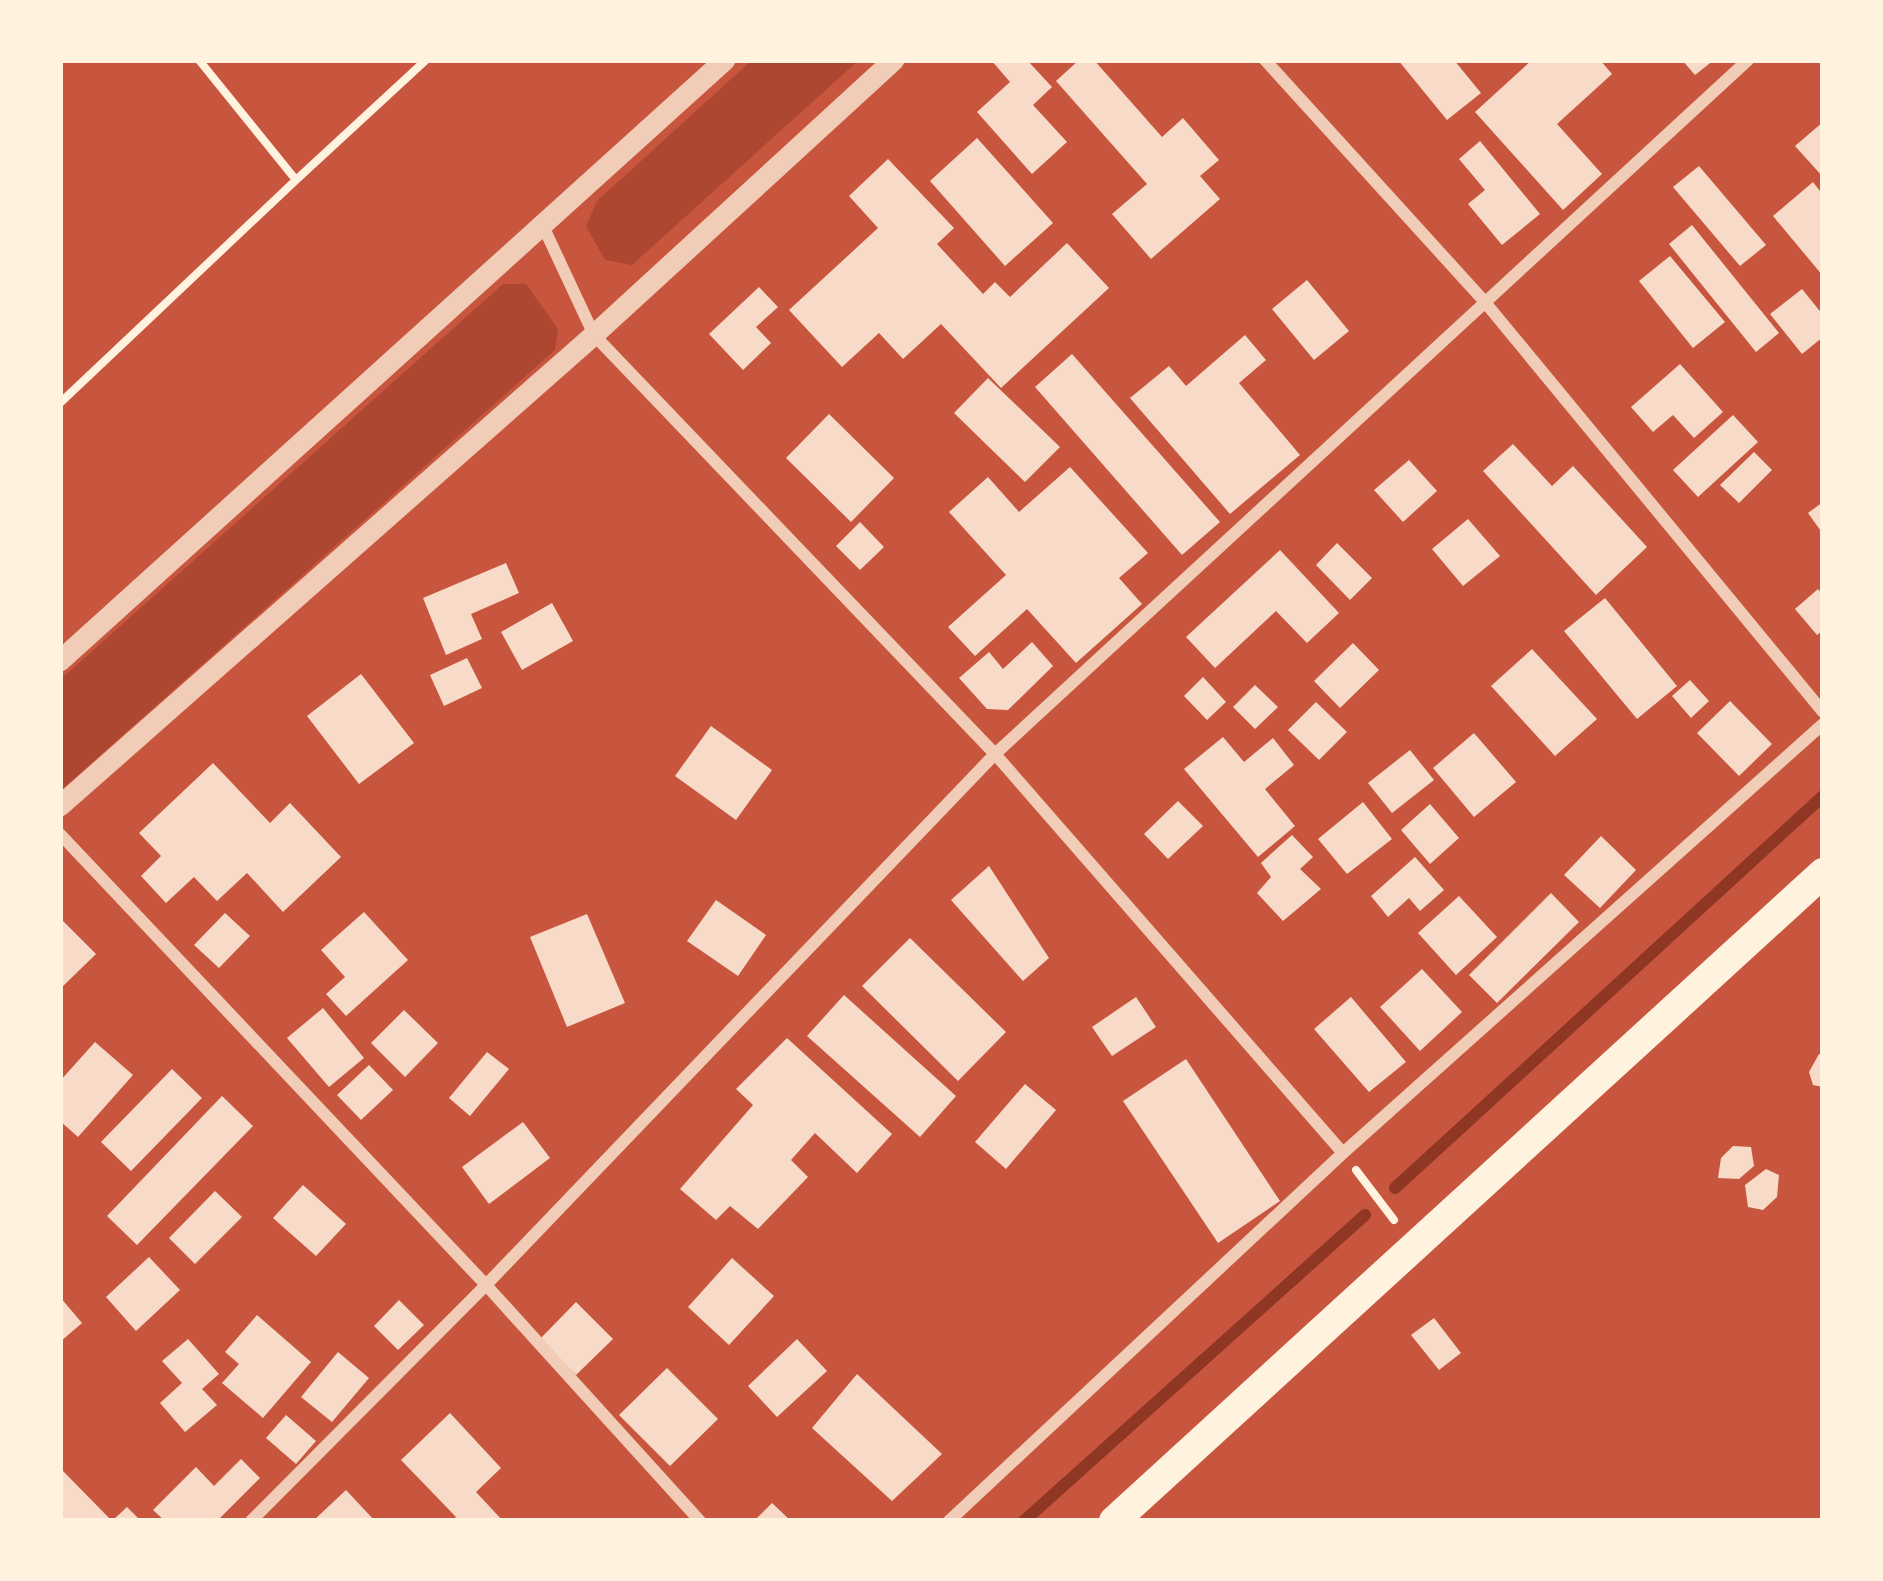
<svg xmlns="http://www.w3.org/2000/svg" width="1883" height="1581" viewBox="0 0 1883 1581" font-family="Signika,sans-serif">
<rect width="100%" height="100%" fill="#c8553d"/>
<path fill="#ae4732" d="M752 60H859L632 265 605 260 586 226 597 201Z
M503 284H526L558 329 555 350 60 791V680Z"/>
<g fill="none" stroke-linecap="round" stroke-linejoin="round">
<path stroke="#8f3625" stroke-width="12" d="M1395 1188 1823 796
M1024 1521 1365 1215"/>
</g>
<path fill="#f7dbc8" d="M991 60H1027L1052 87 1033 105 1067 142 1032 174 977 112 1010 82Z
M1079 60H1094L1162 137 1183 118 1219 160 1200 176 1220 199 1151 259 1112 214 1147 184 1056 81Z
M1398 60H1454L1481 93 1447 120Z
M1532 60H1600L1612 74 1557 124 1602 174 1563 210 1475 112Z
M1682 60H1714L1695 75Z
M1823 122V177L1795 146Z
M977 138 1053 223 1005 266 930 181Z
M1480 141 1540 214 1502 245 1468 204 1485 190 1459 159Z
M888 159 954 228 937 244 983 294 995 282 1010 297 1067 243 1109 288 1001 388 941 324 903 359 879 333 842 367 789 310 878 228 849 196Z
M1699 166 1766 245 1740 266 1673 187Z
M1813 182 1823 195V276L1773 216Z
M1692 225 1779 333 1756 352 1669 244Z
M1670 256 1725 322 1693 348 1639 281Z
M1307 280 1349 331 1314 360 1272 309Z
M759 287 778 307 756 327 771 343 743 370 709 334Z
M1802 289 1823 315V337L1802 354 1770 314Z
M1245 335 1266 360 1239 383 1300 455 1230 514 1130 398 1169 366 1186 386Z
M1072 354 1220 522 1182 555 1035 387Z
M1680 364 1723 412 1694 438 1673 415 1653 432 1631 407Z
M988 378 1060 447 1025 482 954 413Z
M829 414 894 478 851 522 786 458Z
M1733 415 1758 442 1698 497 1673 470Z
M1513 444 1552 486 1573 466 1647 547 1596 595 1483 471Z
M1754 452 1772 470 1739 503 1720 485Z
M1409 460 1437 491 1403 522 1374 490Z
M1070 467 1148 553 1119 578 1142 604 1076 663 1027 609 975 656 948 627 1006 575 949 512 988 477 1019 512Z
M1823 502V534L1808 513Z
M1468 519 1500 556 1463 586 1432 549Z
M860 522 884 547 860 570 836 546Z
M1337 543 1372 578 1350 600 1316 565Z
M1280 550 1339 613 1307 643 1276 611 1215 668 1186 637Z
M506 563 519 593 471 614 482 639 446 655 423 598Z
M1818 589 1823 595V630L1817 635 1795 609Z
M1605 598 1677 686 1637 719 1564 631Z
M552 603 573 641 522 670 501 632Z
M1032 642 1053 666 1008 710 987 709 959 678 989 652 1003 669Z
M1353 643 1379 670 1340 708 1314 681Z
M1532 649 1597 719 1555 756 1491 686Z
M467 658 482 688 444 706 430 675Z
M361 674 414 743 359 784 307 716Z
M1203 677 1226 702 1207 720 1184 696Z
M1690 680 1709 701 1691 718 1672 696Z
M1255 685 1278 707 1255 729 1233 707Z
M1730 701 1772 744 1739 776 1697 733Z
M1316 702 1347 732 1319 760 1288 730Z
M711 726 772 770 736 820 675 776Z
M1474 733 1516 782 1474 817 1433 768Z
M1223 737 1244 762 1273 738 1294 765 1265 789 1295 826 1258 857 1184 769Z
M1410 750 1434 780 1392 813 1368 783Z
M213 763 270 823 290 803 341 857 283 912 247 873 217 901 194 877 166 903 141 876 161 856 139 833Z
M1178 801 1203 826 1168 859 1144 834Z
M1363 802 1392 839 1347 874 1318 839Z
M1430 804 1459 838 1430 864 1401 830Z
M1292 835 1313 857 1300 869 1321 889 1283 921 1257 893 1271 877 1261 863Z
M1601 836 1636 870 1600 908 1564 875Z
M1415 857 1444 890 1420 911 1409 898 1388 917 1371 896Z
M989 866 1049 958 1023 981 951 900Z
M1551 893 1579 922 1497 1003 1469 975Z
M1459 896 1497 937 1456 975 1418 933Z
M716 900 766 935 738 976 687 941Z
M364 912 408 960 346 1016 326 994 345 977 321 950Z
M225 913 250 936 219 968 194 945Z
M587 914 625 1003 567 1027 530 937Z
M60 918 96 954 60 989Z
M910 938 1006 1032 958 1081 862 986Z
M1422 969 1462 1012 1420 1051 1380 1007Z
M844 995 956 1096 920 1137 807 1036Z
M1136 997 1156 1027 1112 1056 1092 1027Z
M1351 997 1406 1062 1369 1092 1314 1029Z
M323 1008 364 1058 329 1087 287 1038Z
M404 1010 438 1043 405 1077 371 1043Z
M787 1038 892 1134 857 1173 815 1133 791 1160 808 1177 758 1229 730 1206 716 1220 680 1189 753 1105 736 1089Z
M95 1042 133 1075 78 1137 60 1121V1081Z
M487 1052 509 1069 470 1116 449 1098Z
M1819 1054 1823 1055V1087L1813 1085 1809 1072Z
M1186 1059 1280 1201 1218 1243 1123 1101Z
M369 1065 393 1090 361 1120 337 1095Z
M172 1069 202 1098 131 1171 101 1142Z
M1025 1084 1056 1110 1006 1169 975 1142Z
M222 1096 253 1126 137 1245 107 1216Z
M523 1122 550 1158 489 1204 462 1167Z
M1733 1146 1751 1147 1754 1166 1739 1179 1718 1178 1721 1158Z
M1766 1169 1779 1175 1777 1197 1763 1210 1748 1207 1745 1185Z
M303 1185 346 1224 316 1256 273 1218Z
M215 1191 242 1217 195 1264 169 1238Z
M149 1257 180 1290 136 1331 106 1297Z
M732 1258 774 1296 729 1345 688 1307Z
M60 1297 82 1323 60 1342Z
M399 1300 424 1325 398 1350 374 1326Z
M576 1302 613 1339 576 1375 540 1339Z
M257 1315 311 1362 263 1418 222 1383 239 1364 225 1352Z
M1434 1318 1461 1353 1439 1370 1411 1335Z
M188 1339 219 1374 202 1389 217 1405 185 1432 160 1403 182 1383 162 1361Z
M797 1339 827 1371 777 1417 748 1386Z
M338 1352 369 1378 332 1422 301 1397Z
M667 1368 718 1419 670 1466 619 1415Z
M857 1374 942 1454 892 1501 812 1428Z
M450 1413 501 1468 476 1492 503 1521H452L456 1517 401 1460Z
M286 1415 316 1441 296 1464 266 1438Z
M241 1459 260 1478 217 1521H165L153 1510 196 1467 214 1486Z
M62 1470 112 1521 127 1507 141 1521H60Z
M346 1490 375 1521H313Z
M772 1503 791 1521H754Z"/>
<g fill="none" stroke-linecap="round" stroke-linejoin="round">
<path stroke="#fff3e0" stroke-width="8" d="M296 180 426 60
M60 403 296 180 199 60
M1356 1170 1394 1220"/>
<path stroke="#f1ccb7" stroke-width="12" d="M1265 60 1484 301 1823 712
M543 226 594 335 995 754 1343 1153
M60 834 486 1285 700 1521
M251 1521 486 1285 995 754 1748 60
M949 1521 1343 1153 1823 724"/>
<path stroke="#f1ccb7" stroke-width="21" d="M60 661 725 60
M60 806 594 335 894 60"/>
<path stroke="#fff3e0" stroke-width="30" d="M1114 1521 1823 873"/>
</g>
<rect width="1883" height="1581" fill="none" stroke="#fff3e0" stroke-width="126"/>
</svg>
